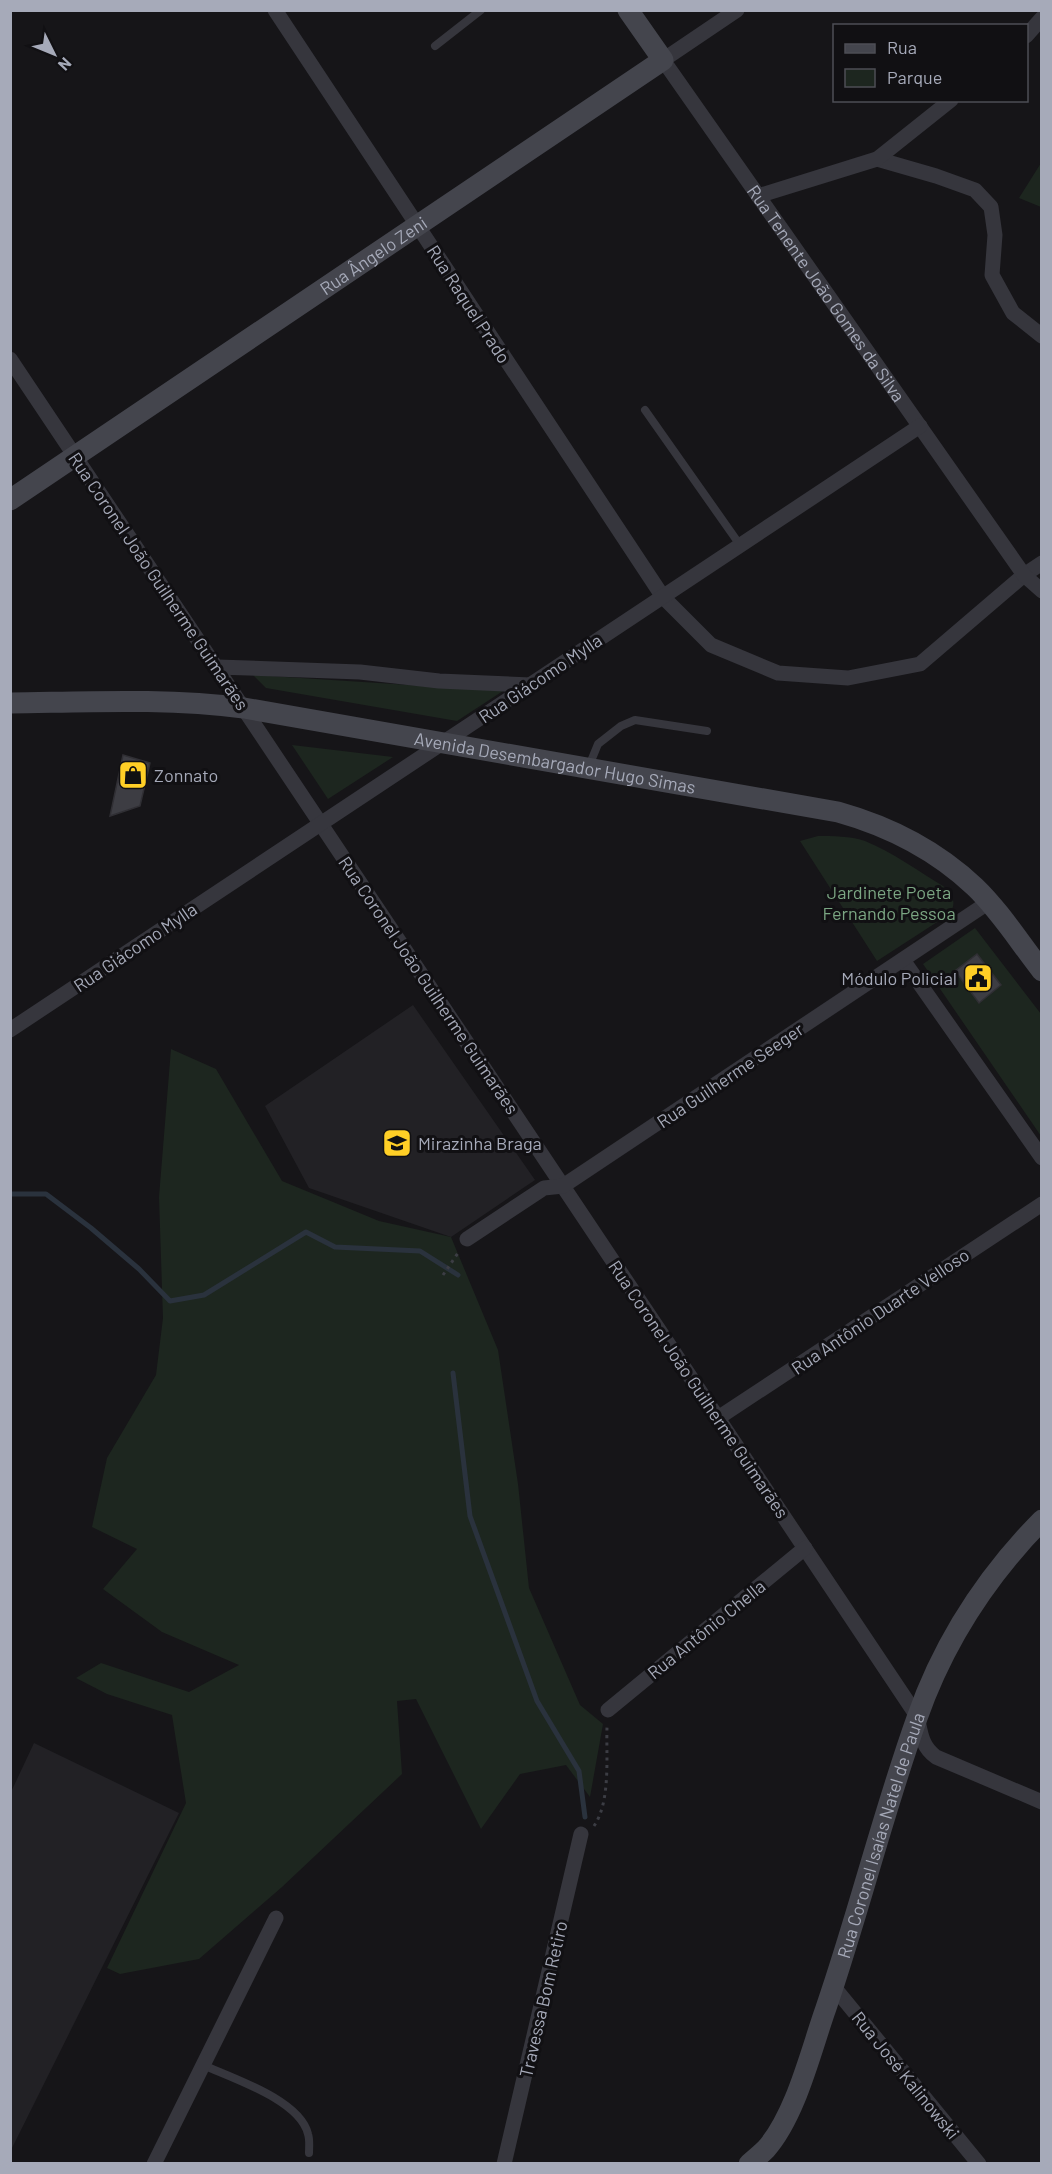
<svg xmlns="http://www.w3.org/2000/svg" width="1052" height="2174" viewBox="0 0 1052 2174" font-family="Barlow,sans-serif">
<rect width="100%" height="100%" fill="#161518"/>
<path fill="#222125" d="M413 1005 535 1180 451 1237 309 1188 265 1106Z
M34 1743 179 1813 11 2150V1792Z"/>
<path fill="#1d261f" d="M1041 163V207L1019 198Z
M253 675 503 691 457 721 266 688Z
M292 745 393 757 328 799Z
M818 836C833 836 850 836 865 841 892 852 918 871 943 886 953 895 958 904 948 915L877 961 800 841Z
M975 928 1041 1014V1136L923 964Z
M171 1049 216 1069 282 1181 379 1221 451 1237 498 1350 518 1484 529 1588 580 1705 603 1724 590 1797 566 1765 520 1774 481 1829 416 1699 397 1701 402 1774 282 1887 199 1959 120 1974 107 1968 186 1803 172 1715 107 1694 76 1678 101 1663 189 1692 239 1665 162 1632 103 1589 137 1549 92 1527 107 1458 156 1375 163 1318 159 1197Z"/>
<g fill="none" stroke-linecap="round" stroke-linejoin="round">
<path stroke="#2a323d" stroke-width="5" d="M10 1194H46L91 1228 139 1269 170 1301 204 1295 306 1232 335 1247 420 1251 458 1275
M453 1373 470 1516 537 1701 579 1771 585 1817"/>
</g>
<path fill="#3d3d43" stroke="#302f34" stroke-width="1.5" d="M123 755 150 763 140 806 110 816Z
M977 954 1001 985 979 1003 955 971Z"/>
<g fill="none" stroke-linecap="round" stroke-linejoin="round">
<path stroke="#3c3d44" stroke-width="3" stroke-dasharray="3 4.5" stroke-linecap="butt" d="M443 1275 458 1253
M594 1826C611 1801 606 1756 607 1727"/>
<path stroke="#36363d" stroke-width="8" d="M435 46 481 10
M645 410 740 545
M589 766 598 744 621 726 635 720 707 731
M203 2065C232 2078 300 2100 308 2134 310 2140 309 2147 309 2153"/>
<g stroke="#36363d" stroke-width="15">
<path d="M275 10 663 597 711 645 778 673 848 678 920 664 1024 575 1042 563"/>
<path id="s1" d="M737 10 663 60 1024 575 1042 591"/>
<path d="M1026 36 1042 18"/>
<path d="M877 159 936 176 975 190 991 207 995 235 992 275 1013 313 1042 336"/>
<path d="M758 196 877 159 951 100"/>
<path d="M10 359 917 1716C921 1733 921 1746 936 1757L1042 1802"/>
<path d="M217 667 360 672 439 681 530 685"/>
<path d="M903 960 1042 1158"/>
<path d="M10 1030 920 426"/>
<path d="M467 1239 544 1188 563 1186 989 902"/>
<path d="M718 1418 1042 1204"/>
<path d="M608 1710 805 1548"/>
<path d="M833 1986 979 2164"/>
<path d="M154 2164 276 1918"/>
<path d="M504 2164 581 1834"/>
</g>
<g stroke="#44454d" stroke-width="21">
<path id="s2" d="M10 500 663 60 628 10"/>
<path id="s3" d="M10 703C88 702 166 698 244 708L838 812C888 826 936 850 975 887 1000 911 1020 943 1042 971"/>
<path id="s4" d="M749 2164C755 2159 761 2154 766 2149 796 2115 811 2050 826 2008 859 1912 883 1813 917 1718 943 1644 987 1576 1042 1520"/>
</g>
</g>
<defs>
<g id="shop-square" transform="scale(1.5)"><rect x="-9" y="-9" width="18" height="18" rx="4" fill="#ffcf26" stroke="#111013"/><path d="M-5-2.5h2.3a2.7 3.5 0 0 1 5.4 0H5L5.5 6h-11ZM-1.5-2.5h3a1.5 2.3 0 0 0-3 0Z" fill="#111"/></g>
<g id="civic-square" transform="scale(1.5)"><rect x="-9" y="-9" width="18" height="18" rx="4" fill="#ffcf26" stroke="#111013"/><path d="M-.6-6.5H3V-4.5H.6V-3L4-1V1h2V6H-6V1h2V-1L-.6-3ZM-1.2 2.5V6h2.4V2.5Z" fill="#111"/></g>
<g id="school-square" transform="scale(1.5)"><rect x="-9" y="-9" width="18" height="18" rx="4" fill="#ffcf26" stroke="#111013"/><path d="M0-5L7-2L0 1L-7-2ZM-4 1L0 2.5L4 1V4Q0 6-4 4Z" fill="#111"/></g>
</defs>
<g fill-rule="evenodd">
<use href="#shop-square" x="133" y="775"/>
<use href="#civic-square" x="978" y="978"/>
<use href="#school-square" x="397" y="1143"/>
</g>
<g text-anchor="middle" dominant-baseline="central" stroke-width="6" stroke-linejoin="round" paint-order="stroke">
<g font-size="18" fill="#a6aab9" stroke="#111013">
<text stroke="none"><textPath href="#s2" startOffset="438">Rua Ângelo Zeni</textPath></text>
<text stroke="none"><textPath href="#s1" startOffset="374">Rua Tenente João Gomes da Silva</textPath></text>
<text transform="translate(469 304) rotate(57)">Rua Raquel Prado</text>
<text transform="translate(159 581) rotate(56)">Rua Coronel João Guilherme Guimarães</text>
<text transform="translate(540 678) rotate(-34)">Rua Giácomo Mylla</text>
<text stroke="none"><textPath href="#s3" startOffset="550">Avenida Desembargador Hugo Simas</textPath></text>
<text transform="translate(135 947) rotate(-34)">Rua Giácomo Mylla</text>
<text transform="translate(429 985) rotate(56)">Rua Coronel João Guilherme Guimarães</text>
<text transform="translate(730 1075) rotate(-34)">Rua Guilherme Seeger</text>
<text transform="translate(880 1311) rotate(-34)">Rua Antônio Duarte Velloso</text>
<text transform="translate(699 1389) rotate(56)">Rua Coronel João Guilherme Guimarães</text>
<text transform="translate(706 1629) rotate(-39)">Rua Antônio Chella</text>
<text stroke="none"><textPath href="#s4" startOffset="358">Rua Coronel Isaías Natel de Paula</textPath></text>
<text transform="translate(543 1999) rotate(-77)">Travessa Bom Retiro</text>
<text transform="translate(906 2075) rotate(51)">Rua José Kalinowski</text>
</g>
<g font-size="18" fill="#a6aab9" stroke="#111013" text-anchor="start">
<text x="154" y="775">Zonnato</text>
<text x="957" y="978" text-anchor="end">Módulo Policial</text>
<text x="418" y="1143">Mirazinha Braga</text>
</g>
<g font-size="18" fill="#7ba683" stroke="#111013">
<text x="889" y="892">Jardinete Poeta<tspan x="889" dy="21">Fernando Pessoa</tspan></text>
</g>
</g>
<rect width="1052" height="2174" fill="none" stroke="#a6aab9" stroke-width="24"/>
<rect x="833" y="24" width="195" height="78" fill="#111013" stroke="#4d4e55" stroke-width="1.5"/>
<rect x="845" y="44" width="30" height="9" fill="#44454d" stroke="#4d4e55" stroke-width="1.5"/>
<text x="887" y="54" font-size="18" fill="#a6aab9">Rua</text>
<rect x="845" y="69" width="30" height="18" fill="#1d261f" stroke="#4d4e55" stroke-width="1.5"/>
<text x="887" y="84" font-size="18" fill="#a6aab9">Parque</text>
<g transform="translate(54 54) rotate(133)" stroke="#111013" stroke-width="4.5" paint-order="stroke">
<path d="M0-4.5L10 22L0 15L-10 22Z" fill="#a6aab9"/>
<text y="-9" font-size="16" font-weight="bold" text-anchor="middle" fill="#a6aab9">N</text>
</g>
</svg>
